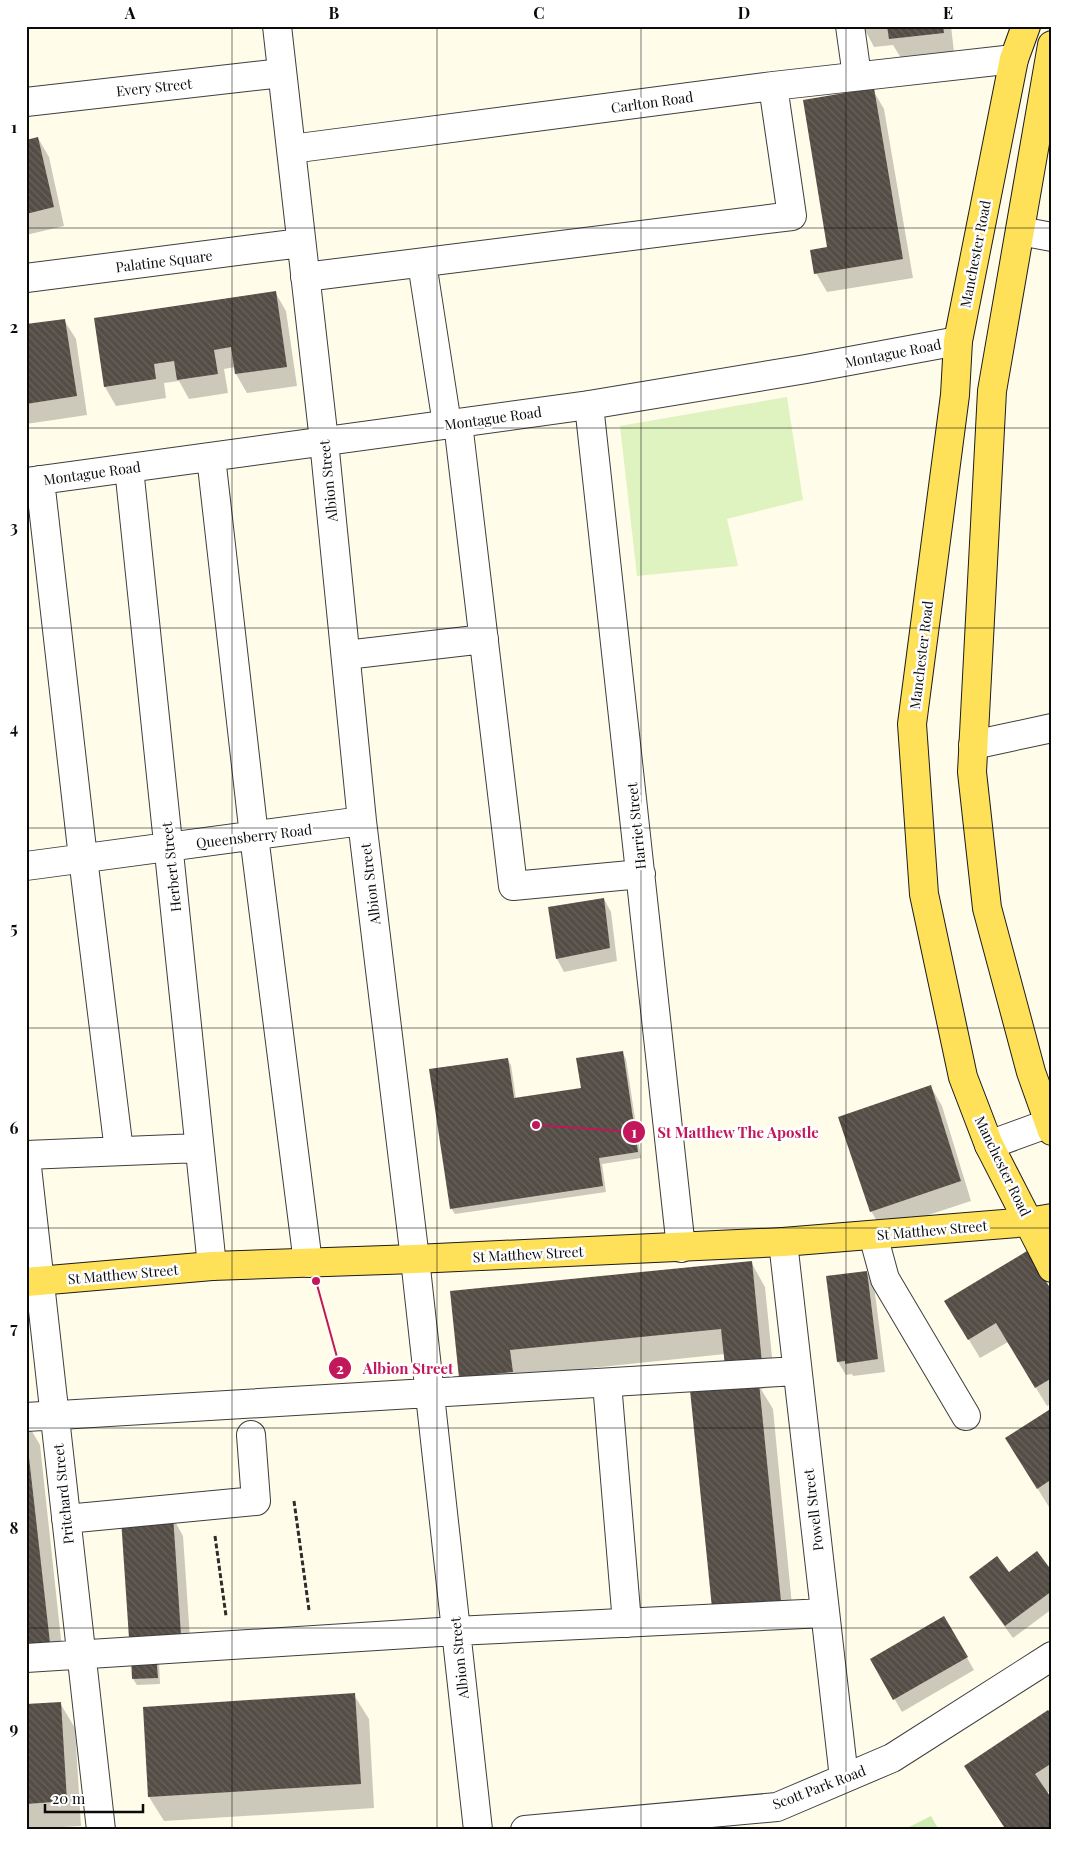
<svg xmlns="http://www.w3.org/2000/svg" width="1078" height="1856" viewBox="0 0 1078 1856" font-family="'Playfair Display',serif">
<defs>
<pattern id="building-back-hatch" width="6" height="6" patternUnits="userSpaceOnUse" patternTransform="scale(1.25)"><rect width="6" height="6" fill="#544d46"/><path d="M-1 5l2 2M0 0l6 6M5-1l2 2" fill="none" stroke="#68625c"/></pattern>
</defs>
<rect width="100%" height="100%" fill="#fffce9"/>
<path fill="#ccedaf" d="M931 1816 939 1830H903Z"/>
<path fill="#dff3c1" d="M787 397 803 500 727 519 738 566 637 576 620 426Z"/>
<path fill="#0003" d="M863 26H951L954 52 901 58 893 45 874 47Z
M873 90 884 109 913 278 827 292 816 273 829 248Z
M38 138 49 157 64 226 26 235V141Z
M275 292 286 311 297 386 247 393 236 374 235 367 224 369 228 393 189 399 179 381 164 383 166 398 116 406 105 387 95 319Z
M64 320 76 339 87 415 26 424V326Z
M604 899 611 912 617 961 564 972 557 959 550 908Z
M622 1052 626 1059 641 1158 602 1164 606 1192 455 1214 451 1208 507 1059 511 1065 516 1099 582 1089Z
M931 1087 942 1106 971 1201 882 1230 871 1211Z
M751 1262 765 1287 775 1387 761 1389 773 1409 794 1626 727 1632 713 1607 738 1386 725 1354 524 1375 474 1402 452 1292Z
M866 1272 874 1285 885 1372 853 1376 852 1374 846 1375 838 1362 827 1277Z
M1052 1294V1403L1047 1406 1008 1342 980 1358 957 1320Z
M1052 1410V1505L1049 1507 1018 1457Z
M26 1421 40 1445 64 1667 26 1671Z
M172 1516 183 1536 191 1653 159 1662 160 1684 137 1685 133 1679Z
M1009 1573H1052V1609L1013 1638 978 1590 970 1578Z
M944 1618 974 1670 902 1712 871 1659Z
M354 1695 369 1719 374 1808 164 1821 149 1797Z
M60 1703 75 1728 81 1826 26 1829V1705Z
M1052 1717V1789L1006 1830Z"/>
<path fill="url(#building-back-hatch)" d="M887 26H943L944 33 889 39Z
M874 88 903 259 814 274 810 250 827 247 803 100Z
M38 137 54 207 26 214V140Z
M276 291 287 367 235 374 231 347 214 350 218 374 177 380 174 361 154 364 156 379 104 387 94 318Z
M65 319 77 396 26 404V324Z
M604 898 610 948 556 959 548 907Z
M623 1051 638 1152 599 1158 603 1186 450 1209 429 1069 508 1058 514 1098 581 1088 576 1058Z
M931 1085 961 1181 870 1212 838 1117Z
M1027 1251 1052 1291V1378L1035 1388 996 1323 968 1340 944 1301Z
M752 1261 762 1363 725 1366 721 1329 510 1350 513 1372 459 1378 450 1291Z
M867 1271 878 1359 845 1364V1361L837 1362 826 1276Z
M759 1383 781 1601 712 1608 690 1390Z
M1052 1408V1479L1037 1489 1005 1438Z
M26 1431 50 1643 26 1645Z
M173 1515 181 1635 129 1638 121 1519Z
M1037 1551 1052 1571V1591L1005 1626 969 1577 997 1556 1009 1572Z
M944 1616 968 1657 893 1700 870 1659Z
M156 1654 158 1678 132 1679 131 1656Z
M355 1693 361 1784 148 1797 143 1707Z
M61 1702 67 1801 26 1804V1704Z
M1048 1710 1052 1715V1763L1035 1774 1052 1799V1830H1006L964 1766Z"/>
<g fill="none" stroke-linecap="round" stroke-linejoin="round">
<g stroke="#3e3e3e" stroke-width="30">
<path id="minor" d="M277 26 324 441 362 821 415 1259 478 1830
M850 26 857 76
M26 102 282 73
M291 149 773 86 1014 59
M1020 231 1052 237
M422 263 447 424
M305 277 792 216 773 86
M26 278 301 243
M589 405 681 1248
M458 423 513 886 641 874
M211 457 254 836 308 1263
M129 468 212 1266
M40 480 83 858 119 1151
M26 482 589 405 806 369 958 341
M346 655 484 639
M973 745 1052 728
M26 866 362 821
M989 1145 1052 1122
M26 1155 199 1148
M26 1158 101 1830
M873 1235 885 1279 966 1416
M783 1242 844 1778
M607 1383 627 1623
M26 1417 797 1371
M66 1519 256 1501 251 1435
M26 1658 456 1631 825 1613
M525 1830 777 1807 892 1758 1052 1656"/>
</g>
<g stroke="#1c1c1c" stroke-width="30">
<path id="major" d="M1026 26 1014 59 958 341 955 395 912 724 924 894 963 1077 989 1145 1052 1268
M1052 45 992 391 972 772 987 908 1031 1072 1052 1131
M26 1282 212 1266 415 1259 783 1242 1029 1222 1052 1218"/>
</g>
<path stroke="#2d2d2d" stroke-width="3" stroke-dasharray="5 2.5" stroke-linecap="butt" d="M294 1501 309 1610
M215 1536 226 1616"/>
<use href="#minor" stroke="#fff" stroke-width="28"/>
<use href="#major" stroke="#ffe059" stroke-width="28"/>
</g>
<path fill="none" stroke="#0b0b0b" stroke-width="1" stroke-opacity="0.55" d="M232 26V1830M437 26V1830M641 26V1830M846 26V1830M26 228H1052M26 428H1052M26 628H1052M26 828H1052M26 1028H1052M26 1228H1052M26 1428H1052M26 1628H1052"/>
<g text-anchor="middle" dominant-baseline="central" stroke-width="5" stroke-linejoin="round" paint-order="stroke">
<g font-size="14" fill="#0b0b0b" stroke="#fff">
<text transform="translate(154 87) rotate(-6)">Every Street</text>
<text transform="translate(652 102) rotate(-8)">Carlton Road</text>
<text transform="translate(975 254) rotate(-79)">Manchester Road</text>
<text transform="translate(164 261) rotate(-7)">Palatine Square</text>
<text transform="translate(893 353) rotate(-11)">Montague Road</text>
<text transform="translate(493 418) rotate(-8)">Montague Road</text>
<text transform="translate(92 473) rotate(-8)">Montague Road</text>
<text transform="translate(328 481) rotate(-96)">Albion Street</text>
<text transform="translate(921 655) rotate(-83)">Manchester Road</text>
<text transform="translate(636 826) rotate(-96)">Harriet Street</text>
<text transform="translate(254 836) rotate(-7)">Queensberry Road</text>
<text transform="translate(171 867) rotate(-96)">Herbert Street</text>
<text transform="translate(370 884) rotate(-97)">Albion Street</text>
<text transform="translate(1003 1166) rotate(64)">Manchester Road</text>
<text transform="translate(932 1230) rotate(-5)">St Matthew Street</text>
<text transform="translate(528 1254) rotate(-3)">St Matthew Street</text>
<text transform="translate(123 1274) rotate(-5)">St Matthew Street</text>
<text transform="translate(63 1494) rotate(-96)">Pritchard Street</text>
<text transform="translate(813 1510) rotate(-97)">Powell Street</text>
<text transform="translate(459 1658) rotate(-96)">Albion Street</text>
<text transform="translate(819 1787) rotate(-21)">Scott Park Road</text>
</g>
</g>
<path fill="none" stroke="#c2185b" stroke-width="2" d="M536 1125L634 1132M316 1281L340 1368"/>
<g fill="#c2185b" stroke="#fff" stroke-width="2">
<circle cx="536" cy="1125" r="5"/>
<circle cx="316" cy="1281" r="5"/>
<circle cx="634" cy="1132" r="12"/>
<circle cx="340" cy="1368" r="12"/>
</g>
<g font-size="15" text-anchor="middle" font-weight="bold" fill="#fff">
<text x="634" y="1138">1</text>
<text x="340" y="1374">2</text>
</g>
<g font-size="15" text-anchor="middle" font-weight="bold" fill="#c2185b" stroke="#fff" stroke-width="5" stroke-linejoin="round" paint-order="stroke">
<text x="738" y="1138">St Matthew The Apostle</text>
<text x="408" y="1374">Albion Street</text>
</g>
<rect width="1078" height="1856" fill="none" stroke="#ffffff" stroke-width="55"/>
<path d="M45 1804v8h98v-8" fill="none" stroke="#0b0b0b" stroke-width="2.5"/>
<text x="52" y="1804" font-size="15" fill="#0b0b0b" stroke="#ffffff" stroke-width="4" paint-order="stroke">20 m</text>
<rect x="28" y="28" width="1022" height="1800" fill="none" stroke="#0b0b0b" stroke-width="2"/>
<g font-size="16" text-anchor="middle" font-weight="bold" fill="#0b0b0b">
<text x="130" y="19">A</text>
<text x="334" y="19">B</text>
<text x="539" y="19">C</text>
<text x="744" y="19">D</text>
<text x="948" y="19">E</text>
<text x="14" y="133">1</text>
<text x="14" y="333">2</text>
<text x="14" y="533">3</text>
<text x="14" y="734">4</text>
<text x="14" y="934">5</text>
<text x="14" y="1134">6</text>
<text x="14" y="1334">7</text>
<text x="14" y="1534">8</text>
<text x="14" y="1734">9</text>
</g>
</svg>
